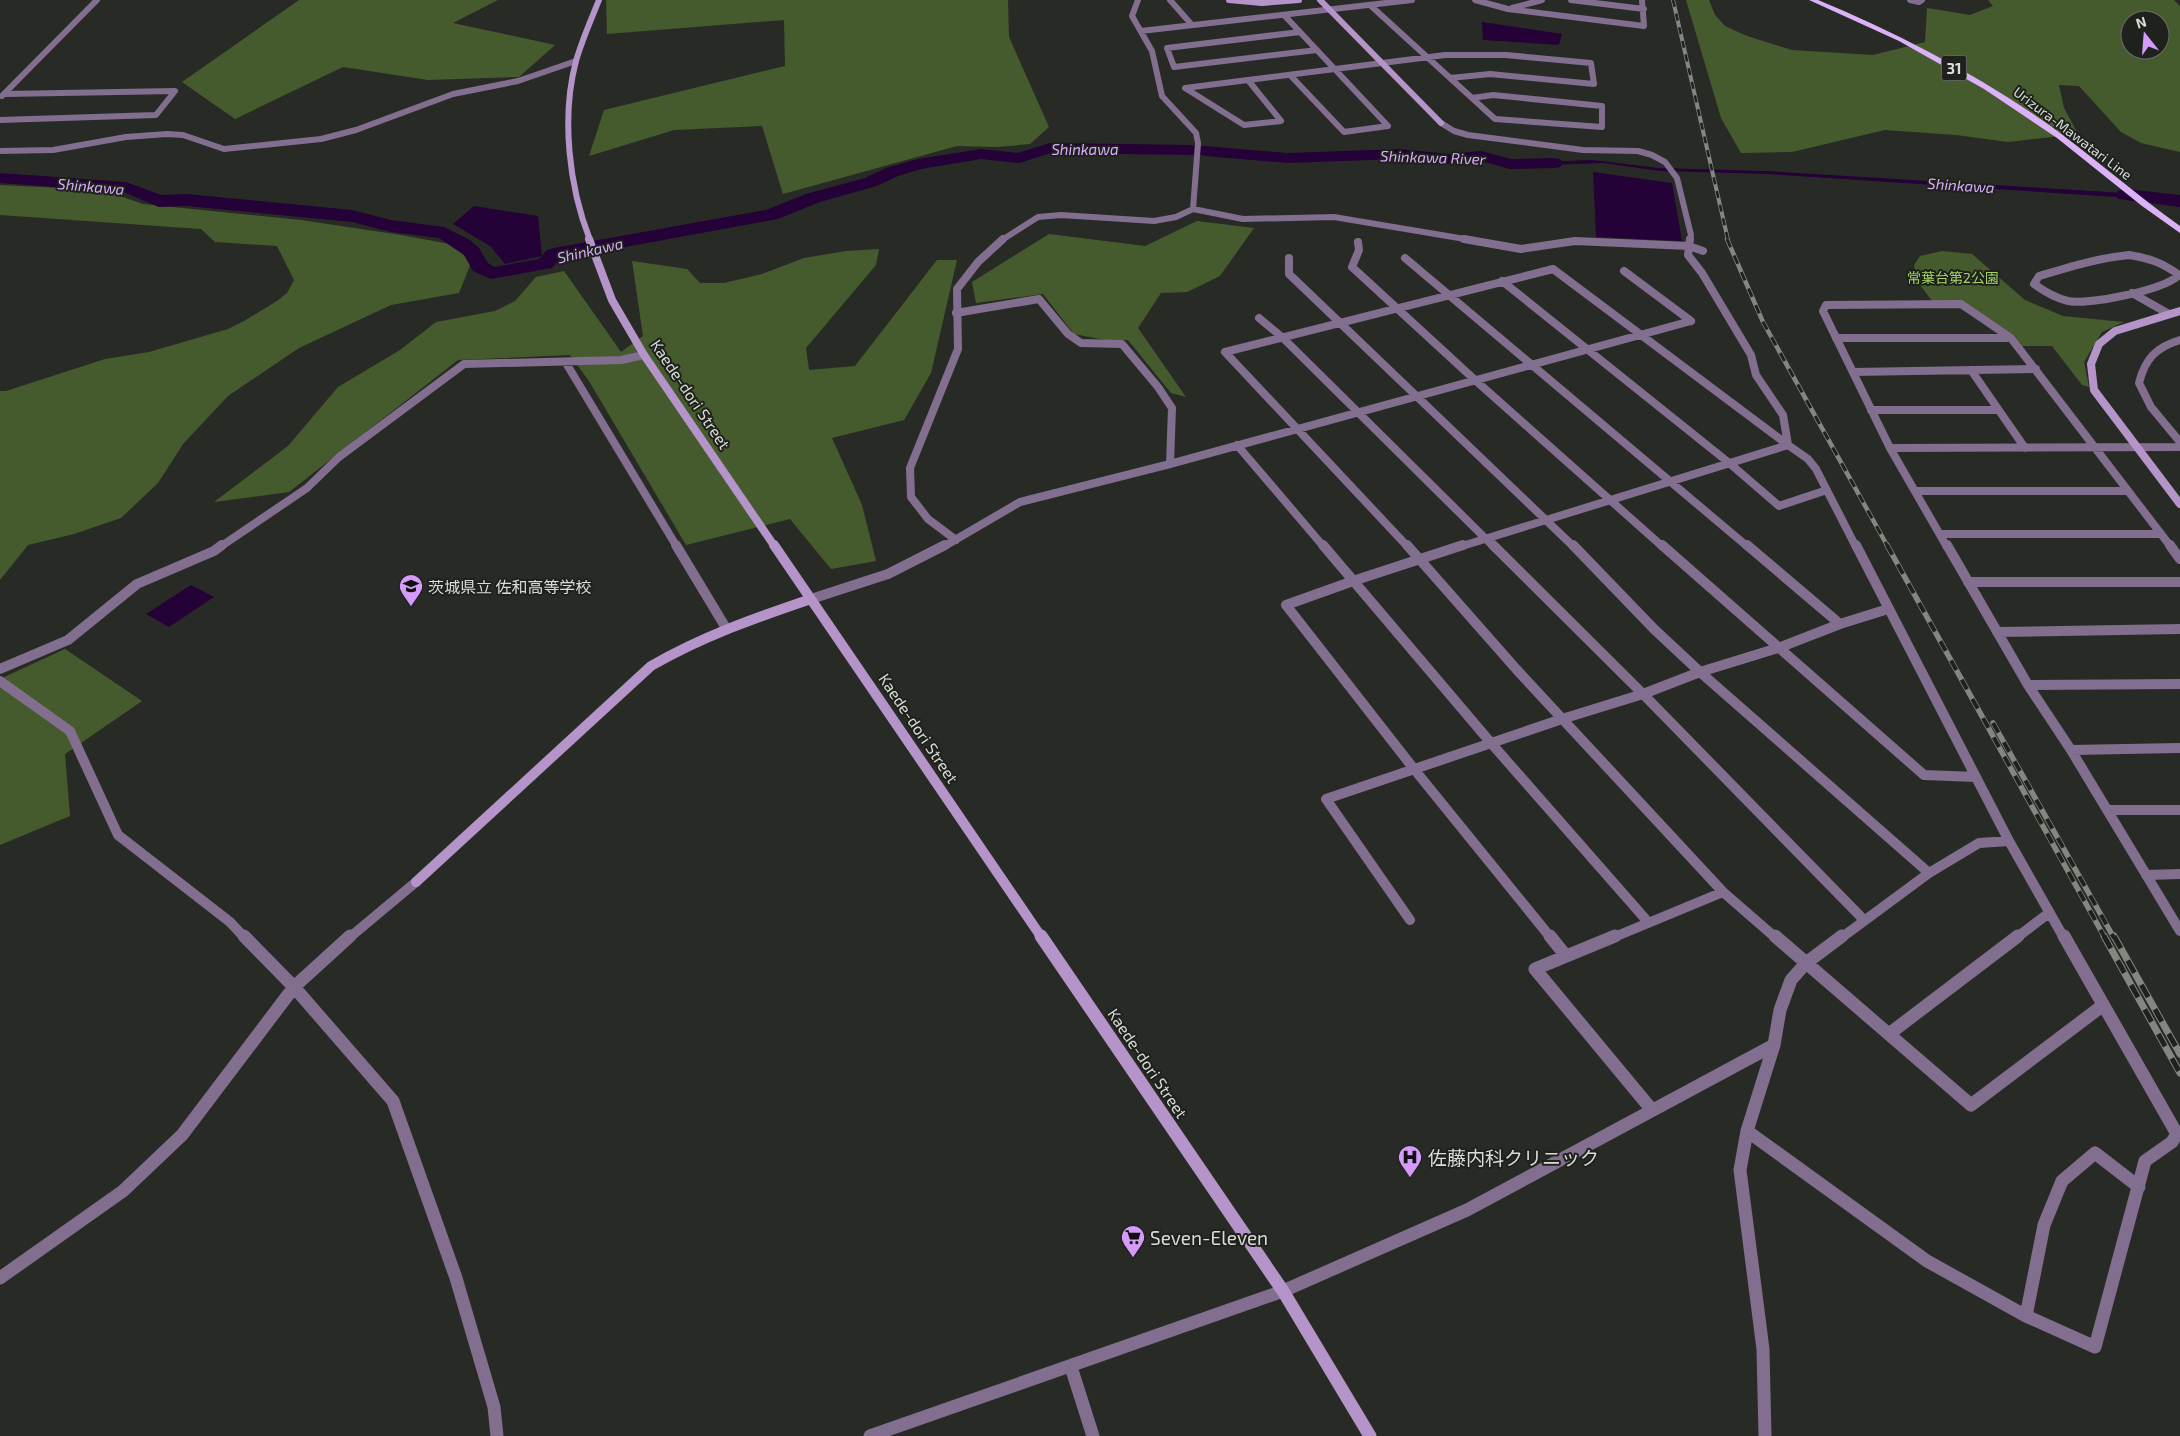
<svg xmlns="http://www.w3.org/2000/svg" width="2180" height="1436" viewBox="0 0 2180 1436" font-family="'Exo 2','Noto Sans JP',sans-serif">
<rect width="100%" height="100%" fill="#282b25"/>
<path fill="#465b2d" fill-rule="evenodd" d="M299 0H498L453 23 555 45 519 77 428 80 343 67 235 119 182 82Z
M606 0H1008L1009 37 1049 127 1030 144 998 147 957 146 783 194 762 126 674 130 589 156 604 110 785 66 784 20 607 34Z
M1686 0H1709L1715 15 1725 26 1747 36 1792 50 1873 55 1925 42 1927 8 1970 15 1993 6 1988 0H2174L2180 6V152L2141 143 2121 132 2079 86 2059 85 2064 108 2078 134 2008 142 1956 135 1885 130 1792 152 1741 153 1721 118ZM2130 20H2160V50H2130Z
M0 185 102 190 143 204 301 220 401 235 455 245 471 263 459 293 391 305 299 348 228 396 183 444 158 483 121 518 74 534 28 545 0 580V391H6L105 359 149 352 228 329 244 321 277 301 287 293 294 280 277 246 215 242 201 229 0 215Z
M1197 221 1254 228 1220 276 1187 292 1161 293 1138 328 1186 397 1171 393 1128 340H1105L1074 334 1043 294 976 303 972 282 1049 234 1145 246Z
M879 249 876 265 806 348 809 370 855 366 937 260H957L931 373 904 420 832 438 862 505 876 561 831 569 790 519 686 545 589 381 570 355 458 360 289 492 214 502 288 446 338 387 400 350 436 322 495 311 515 301 536 277 564 271 621 352 643 336 632 261 687 269 700 283H724L762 274 804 258 846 251Z
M1942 251 1972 254 2025 300 2063 316 2124 322 2102 332 2084 362 2089 387 2082 385 2052 346H2022L2015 336 1963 302 1932 301 1917 281 1914 265 1920 256Z
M65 649 142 701 65 754 70 816 0 845V679Z"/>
<path fill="#240136" d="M1482 22 1562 34 1559 45 1483 40Z
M1592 160 1659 168 1766 171 2140 194 2161 197 2162 200 1767 174 1660 171 1603 163 1517 166V163Z
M1593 172 1672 183 1682 241 1596 237Z
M474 206 538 216 542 256 505 264 490 246 453 224Z
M191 585 214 597 169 627 146 614Z"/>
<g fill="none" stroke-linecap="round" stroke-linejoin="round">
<path fill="#240136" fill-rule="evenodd" d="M1050 143 1192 145 1199 147 1205 146 1287 153 1399 149 1449 154 1481 151 1511 159 1554 158 1560 159 1563 163 1560 167 1554 168 1510 169 1481 161 1449 164 1399 159 1287 163 1205 156 1198 154 1192 155 1051 153 1019 163 981 159 921 169 898 176 877 186 820 202 778 219 560 259 552 268 491 279 473 271 464 255 439 238 391 232 352 222 187 206 159 207 123 192 0 183V173L126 182 161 195 187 194 352 210 391 220 444 227 470 240 479 248 488 263 494 267 539 259 547 250 554 248 766 210 806 194 865 178 886 168 918 159 981 149 1018 153Z
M2125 189 2180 195V207L2118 199 2116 195 2118 191Z"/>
<path stroke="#826e8f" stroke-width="6" d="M1170 0 1192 25
M1475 0 1508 9 1644 26 1642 0
M1571 0 1644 9
M1910 0 1919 2 1922 0
M1370 5 1472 98
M1512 8 1542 0
M1284 15 1388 126 1344 132 1290 75
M1141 31 1412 0
M1300 32 1167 48 1174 67 1317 50
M1248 80 1281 121 1244 125 1185 88Z
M1248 80 1445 55H1506L1591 63 1594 84 1490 74 1450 78
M1493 95 1602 106V127L1495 119 1472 98Z
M2 96 97 0
M0 120 156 115 175 91 5 94
M1441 123 1454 131 1468 135 1583 150 1638 151 1652 155 1665 162 1677 178 1691 235 1690 240
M0 151 53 150 126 137 167 134 183 135 224 149 321 139 356 130 453 94 518 81 576 61
M1193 209 1243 219 1334 217 1471 240
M1002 240 1038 217 1061 215 1154 221 1176 217 1193 209 1198 143 1196 133 1162 96 1152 51 1132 16 1138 0"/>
<path stroke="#826e8f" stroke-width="8" d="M1464 239 1521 249 1575 241 1689 246 1703 251
M1690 239 1688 255 1702 273 1751 355 1756 375 1783 415 1788 445 1808 459 1816 469 1856 547
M1358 242 1359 250 1352 267 1475 380 1663 547
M2129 255C2149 258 2163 263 2179 275 2164 290 2090 305 2068 301 2055 298 2045 292 2034 284L2039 276C2069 267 2098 258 2129 255Z
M1289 258V274L1574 547
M1405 258 1748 547
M1624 271 1691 321
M1502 281 1728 462 1779 506 1827 490
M2132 293 2169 314
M956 313 1039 299 1068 334 1081 343 1122 344 1158 387 1172 408 1170 464
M1259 318 1283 338 1494 547
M1836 338H2011L2171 547
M2180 340C2156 347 2145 359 2139 383L2151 407 2180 442
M566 363 677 547
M1971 370 2025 448
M1853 372 2036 369
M1871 410H1998
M1237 445 1324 547
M1890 448 2180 447
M1915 491H2128
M1940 534H2161
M956 540 928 519 911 497 910 468 958 349 957 289 978 262 1003 239
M220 547 307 488 339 457 464 364 621 360 644 355
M943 547 1020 502 1170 464 1691 321
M1408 547 1225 352 1553 269 1788 445
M1459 547 1788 445
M1947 547 1890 448 1823 311 1826 305 1961 304 2011 338"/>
<path stroke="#826e8f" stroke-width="10" d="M676 545 726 628
M1323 545 1491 743 1648 922
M1407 545 1517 670 1723 892 1776 938
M1463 545 1356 580 1286 605 1414 769 1551 938
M1493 545 1643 694 1864 920
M1573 545 1654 629 1700 672 1929 873
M1662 545 1924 775 1976 777
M1747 545 1840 624
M1856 545 2009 841 2064 938
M1947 545 2028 685 2071 750 2180 931
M2170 545 2180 559
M1968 582H2180
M811 599 888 574 945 545
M1997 632 2180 629
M0 669 68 640 137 584 214 551 222 545
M0 681 70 731 118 835 230 922 245 938
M2028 685 2180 684
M2071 750 2180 748
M2107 810H2180
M2146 875 2180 874
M1410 920 1326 799 1562 719 1643 694 1700 672 1778 648 1840 624 1888 609
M349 938 416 882
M1612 938 1723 892
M1841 938 1929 873 1979 843 2009 841
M2016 938 2049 913"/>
<path stroke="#826e8f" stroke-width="13" d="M244 936 294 987 393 1101 456 1278 494 1407 497 1436
M1550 936 1566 956
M1615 936 1535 969 1652 1110
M1775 936 1971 1105 2102 1006
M1889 1034 2018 936
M1747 1131 1927 1261 2026 1316 2095 1347 2145 1161 2172 1142 2177 1134 2064 936
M0 1278 123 1191 182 1135 294 987 350 936
M2026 1316 2044 1225 2062 1181 2095 1153 2139 1187
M1071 1367 1093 1436
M870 1436 1283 1291 1467 1210 1774 1045
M1765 1436 1763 1349 1740 1170 1747 1131 1774 1045 1780 1010 1791 980 1806 963 1842 936"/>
<path stroke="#b494c9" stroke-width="6" d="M1229 0 1262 3 1299 0
M1320 0 1441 123
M590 240C569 187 561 117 576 61 582 40 591 20 599 0"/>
<path stroke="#b494c9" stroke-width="8" d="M589 239 612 300 644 355 775 547
M2180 311 2115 331 2099 344 2091 364 2094 390 2180 504"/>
<path stroke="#b494c9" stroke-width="10" d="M774 545 1042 938
M416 882 651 666C703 636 755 618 811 599"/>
<path stroke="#b494c9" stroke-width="13" d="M1041 936 1283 1291 1370 1436"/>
<path fill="#dbb1f7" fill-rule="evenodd" d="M1809 0H1818C1898 33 1974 73 2045 122 2091 155 2134 193 2180 226V233L2142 206 2057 138 1984 89 1899 41Z"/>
<g stroke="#848681" stroke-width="4">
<path id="rail-far3" d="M1673 0 1728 240"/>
</g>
<g stroke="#848681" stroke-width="4.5">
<path id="rail-far2" d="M1727 239 1763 322 1888 547"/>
</g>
<g stroke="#848681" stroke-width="5.5">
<path id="rail-far1" d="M1887 545 2105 938
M1993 723 2114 938"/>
</g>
<g stroke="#848681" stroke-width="7">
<path id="rail" d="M2104 936 2180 1073
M2114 936 2180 1054"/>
</g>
<use href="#rail-far3" stroke="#1e211c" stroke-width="2.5" stroke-dasharray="7" stroke-linecap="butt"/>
<use href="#rail-far2" stroke="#1e211c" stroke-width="3" stroke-dasharray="9" stroke-linecap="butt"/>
<use href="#rail-far1" stroke="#1e211c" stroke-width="4" stroke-dasharray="11" stroke-linecap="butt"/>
<use href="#rail" stroke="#1e211c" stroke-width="5" stroke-dasharray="14" stroke-linecap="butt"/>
</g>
<defs>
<g id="school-pin" transform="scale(1.25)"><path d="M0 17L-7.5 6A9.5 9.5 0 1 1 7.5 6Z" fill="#d59bfa" stroke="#1e211c"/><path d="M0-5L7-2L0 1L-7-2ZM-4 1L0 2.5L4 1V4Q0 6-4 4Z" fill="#111"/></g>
<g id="hospital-pin" transform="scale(1.25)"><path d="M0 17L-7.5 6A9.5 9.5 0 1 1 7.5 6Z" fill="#d59bfa" stroke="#1e211c"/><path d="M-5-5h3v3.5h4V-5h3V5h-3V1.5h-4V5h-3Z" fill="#111"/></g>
<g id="supermarket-pin" transform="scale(1.25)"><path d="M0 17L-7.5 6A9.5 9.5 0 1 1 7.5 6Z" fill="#d59bfa" stroke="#1e211c"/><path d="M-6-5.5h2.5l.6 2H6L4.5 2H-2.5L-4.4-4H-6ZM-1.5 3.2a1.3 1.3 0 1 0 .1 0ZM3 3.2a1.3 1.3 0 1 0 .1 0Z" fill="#111"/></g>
</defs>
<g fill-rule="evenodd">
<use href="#school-pin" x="411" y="586"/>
<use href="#hospital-pin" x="1410" y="1157"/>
<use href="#supermarket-pin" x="1133" y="1237"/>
</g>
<g text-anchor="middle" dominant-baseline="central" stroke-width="4" stroke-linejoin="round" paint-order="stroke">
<g font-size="14" fill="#dadcd8" stroke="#1e211c">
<text transform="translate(2073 133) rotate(37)">Urizura-Mawatari Line</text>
</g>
<g font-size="14" fill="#a4d563" stroke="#1e211c">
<text x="1953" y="277">常葉台第2公園</text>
</g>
<rect fill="#1e211c" stroke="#a2a4a0" stroke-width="1" x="1941.5" y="55.5" width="25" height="25" rx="4"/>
<g font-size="15" font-weight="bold" fill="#dadcd8">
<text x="1954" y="68">31</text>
</g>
<g font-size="15" font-style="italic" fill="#dcabfd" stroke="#1e211c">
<text x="1085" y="149">Shinkawa</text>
<text transform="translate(1433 157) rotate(2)">Shinkawa River</text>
<text transform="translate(1961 185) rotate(4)">Shinkawa</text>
<text transform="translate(91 186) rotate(5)">Shinkawa</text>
<text transform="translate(590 250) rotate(-13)">Shinkawa</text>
</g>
<g font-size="16" fill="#dadcd8" stroke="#1e211c">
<text transform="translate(691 394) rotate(56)">Kaede-dori Street</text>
<text transform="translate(919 728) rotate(56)">Kaede-dori Street</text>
<text transform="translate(1148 1063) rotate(56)">Kaede-dori Street</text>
</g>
<g font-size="16" fill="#dadcd8" stroke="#1e211c" text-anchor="start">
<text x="428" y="586">茨城県立 佐和高等学校</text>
</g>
<g font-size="19" fill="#dadcd8" stroke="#1e211c" text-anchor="start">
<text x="1428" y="1157">佐藤内科クリニック</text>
<text x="1150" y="1237">Seven-Eleven</text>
</g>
</g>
<g transform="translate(2145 35) rotate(343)"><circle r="24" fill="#1e211c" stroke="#696c67"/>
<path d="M0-4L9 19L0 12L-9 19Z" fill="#d59bfa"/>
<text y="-8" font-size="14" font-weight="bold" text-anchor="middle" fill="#dadcd8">N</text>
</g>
</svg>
